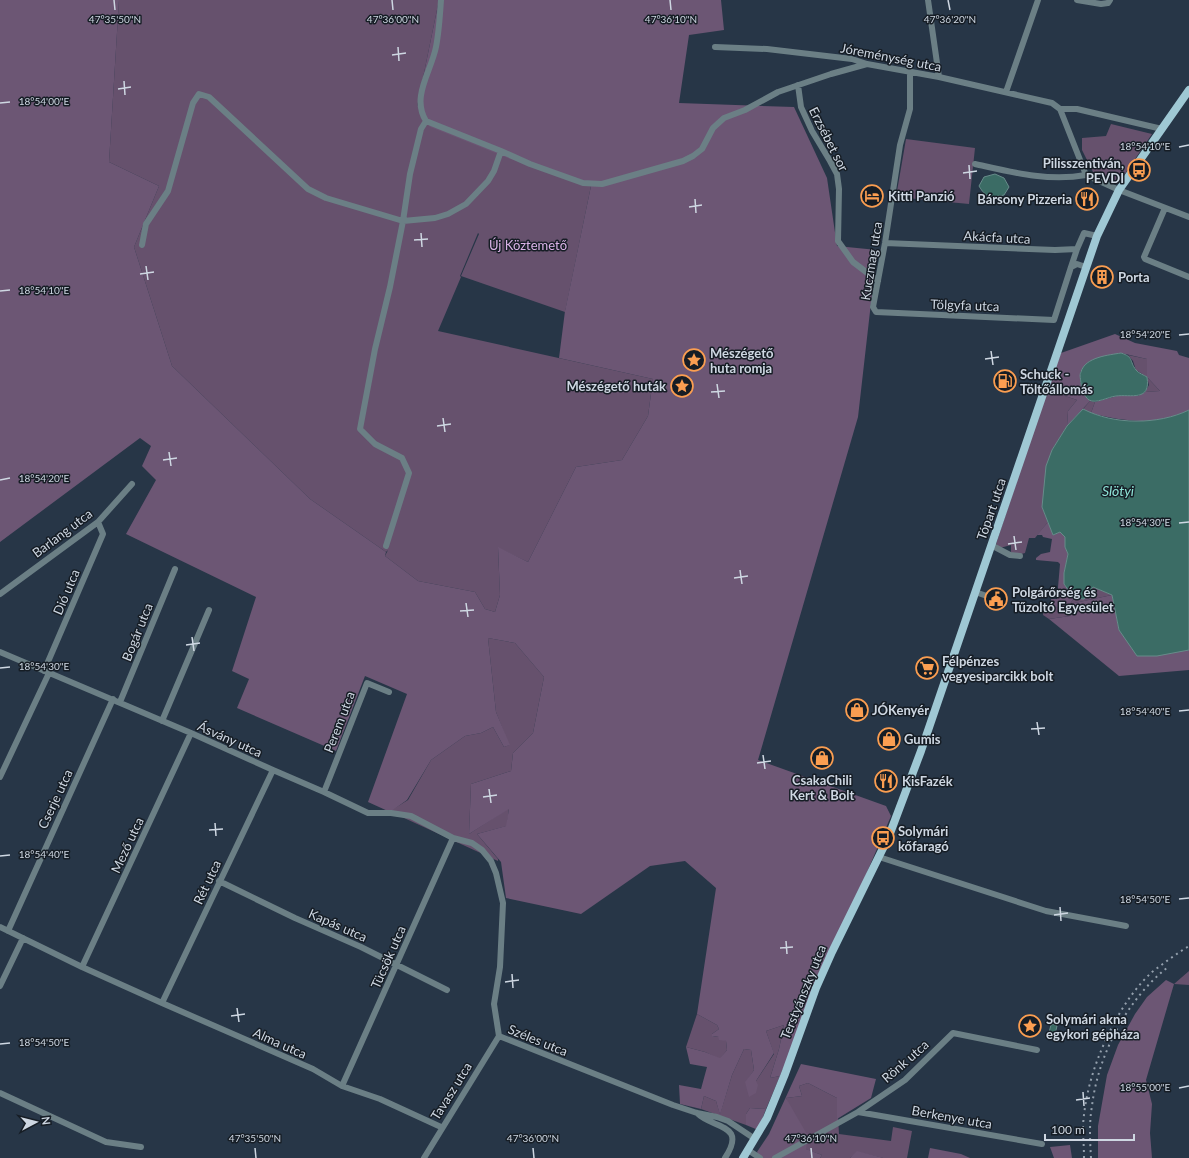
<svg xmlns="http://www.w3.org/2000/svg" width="1189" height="1158" viewBox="0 0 1189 1158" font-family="Lato,sans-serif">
<rect width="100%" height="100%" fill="#273647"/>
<path fill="#66516d" d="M119 0H439L417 107 552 172 591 186 565 312 461 276 479 234 478 233 460 276 461 277 438 331 653 379 648 416 622 460 576 467 528 562 498 548 500 595 495 612 485 609 475 592 418 581 385 556 388 550 386 552 310 499 172 366 134 247 159 186 109 162Z
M1111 124 1152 134 1118 184 1093 172 1082 150V138L1106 136Z
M906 139 975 148 969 204 896 197Z
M1128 355 1147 359V377L1160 391 1145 392 1149 385 1147 377 1136 370 1133 361Z
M1047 390 1077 400 1068 411 1067 426 1052 450 1042 507 1048 522 1035 538H1029L1025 553 1011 557V545L1000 548 996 544Z
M1090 401 1095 402 1091 413 1083 409Z
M1093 587 1112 595 1070 604 1074 598 1084 599Z
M1039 603 1069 610 1072 612 1070 616 1049 619 1043 615 1044 609Z
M488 638 515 643 544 677 533 733 513 753 511 771 471 784 469 834 509 808 507 826 477 834 498 859V861L391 812 390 811 408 800 431 760 465 736 481 733 493 727 504 747 509 745 496 712Z
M1189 971V985L1174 984Z
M697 1014 717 1025 719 1029 712 1034V1037L718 1036 726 1041 727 1050 720 1059 705 1052 686 1047Z
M784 1025 779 1049 770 1078 780 1076 766 1109 750 1108 746 1114V1125L701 1109 704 1096 716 1101 720 1114 732 1075 744 1049 751 1050 754 1070 746 1082 756 1081 774 1054 766 1031Z
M808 1083 837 1098 839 1134 891 1141 893 1127 912 1131 907 1158H883L858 1152 850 1158H820L822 1155 805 1149 786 1098 802 1096 799 1086Z"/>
<path fill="#6c5674" d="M0 0H119L109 162 159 186 134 247 172 366 310 499 386 552 385 556 418 581 475 592 485 609 495 612 500 595 498 547 528 562 576 467 622 460 648 416 653 379 559 358 565 311 591 186 552 172 510 159 430 127 417 107 439 0H721L724 30 689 35 679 103 794 107 827 178 837 246 877 250 858 417 758 760 886 806 891 816 780 1076 770 1078 779 1049 784 1025 766 1031 774 1053 756 1081 758 1085 756 1093 749 1097 745 1082 754 1070 751 1050 744 1049 732 1075 720 1115 716 1101 704 1096 701 1109 680 1104 679 1085 701 1089 707 1067 690 1064 686 1047 705 1052 720 1058 727 1050 726 1041 719 1040 718 1036 712 1037V1034L719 1029 717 1025 697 1014 716 888 685 861 650 866 581 914 506 898 501 862 477 834 506 826 509 809 469 834 471 784 511 771 513 753 533 733 544 677 515 643 488 638 496 712 510 745 504 747 493 727 481 733 465 736 431 760 407 800 390 812 368 802 407 694 365 676 336 751 237 708 249 679 232 671 256 597 126 534 156 480 142 466 151 446 140 438 0 542Z
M1115 334 1135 343 1177 351 1179 355 1189 358V410C1157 426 1125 422 1091 413L1095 402 1117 396H1138L1145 392 1160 391 1147 377V359L1121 353 1080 372C1080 383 1082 393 1090 401L1067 426 1068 411 1077 400 1047 390 1061 353Z
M1048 522 1053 535 1060 532 1065 537V547L1068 554 1064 573V584L1074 598 1070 604 1112 595 1119 630 1179 651 1189 650V670L1119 676 1049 619 1070 616 1072 612 1052 606 1051 599H1057L1060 564 1058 562 1036 560V558L1041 554 1050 552 1052 539 1043 537 1042 535H1037Z
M1166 980 1174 984 1146 1080 1152 1104 1150 1133 1152 1158H1098V1126L1107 1075 1118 1045 1135 1014 1147 997Z
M801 1064 876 1079 871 1098 837 1119V1098L808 1083 799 1086 802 1096 786 1098 808 1136 806 1149 822 1155 820 1158H760L757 1152 769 1134Z
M750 1108 766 1109 758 1130 746 1125V1114Z
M1070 1145 1072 1158H1054L1050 1147Z
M930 1148 961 1154 970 1158H928Z
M857 1151 880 1157 883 1158H850Z"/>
<path fill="#3b6c65" stroke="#678c8a" d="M995 174 1004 178 1009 187 1004 195C991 198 986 198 979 186L984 177Z
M1121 353C1134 357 1129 361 1136 370 1138 373 1144 375 1147 377 1151 402 1131 394 1116 396 1108 397 1096 404 1089 400 1084 396 1082 390 1081 384 1081 380 1079 375 1081 372 1085 357 1109 355 1121 353Z
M1083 409C1114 425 1158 425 1189 410V650L1157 656H1137L1119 630 1112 595 1093 587 1084 599 1074 598 1064 584V573L1068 554 1065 547V537L1060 532 1053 535 1042 507 1046 466 1052 450 1067 426Z
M1053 1024 1057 1026 1054 1038H1052L1049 1037 1048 1036 1051 1025Z"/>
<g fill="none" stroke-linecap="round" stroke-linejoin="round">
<path stroke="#6b7f85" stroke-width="6" d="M441 0C440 15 439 32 436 47 431 72 411 97 426 121L501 151 530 164 583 183 602 184 683 161 693 156 702 149 713 128 724 118 745 110 778 92 831 74 867 64
M928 0 939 77
M1077 0 1101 4 1108 3 1110 0
M715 47 767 49 852 59 867 64 939 77 1052 103 1060 109 1086 175
M910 71V109L900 145 885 243 873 307 876 312 1054 320 1071 267 1077 264 1086 267
M798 85 801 107 812 131 830 161 837 174 839 189 838 241 853 262 878 281
M1006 92 1038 0
M1060 109H1077L1162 129
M975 164C1011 172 1048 182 1086 175
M1086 175 1119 190 1189 217
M1165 208 1144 257 1145 259 1189 277
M885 243 1055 250 1077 249 1084 233 1097 236
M142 245 146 224 168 191 193 103 199 94 209 97 308 189 326 198 403 221 435 218 448 214 466 204 488 181 494 171 501 151
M1071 267 1077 249
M991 545 1010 555 1020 556
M386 546 409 473 402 458 375 444 360 429 375 349 390 287 403 221 410 174 421 129 426 121
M975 592 993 598
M0 594 98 522 132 484
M0 652 191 733 273 770 324 792 368 813H391L411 816 453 838 472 843 482 850 491 861 496 873 503 903 500 967 494 1004 499 1036
M44 671 103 534 98 522
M120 702 175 569
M162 721 209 610
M0 777 49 673
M324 792 367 683 389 692
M879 857 1046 911 1126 926
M219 881 295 918 361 947 447 990
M0 927 82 967 162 1003 313 1069 342 1086 380 1099 441 1127
M8 931 113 699
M82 967 191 733
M0 986 23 938
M162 1003 273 770
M499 1036 673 1105 697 1113 717 1117 728 1121 755 1139
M342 1086 453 838
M0 1093 106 1142 141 1147
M858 1112 1042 1144
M697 1113C712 1129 748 1123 725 1158
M748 1150 760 1158
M424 1158 499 1036
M775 1158 858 1112 905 1080 953 1033 1037 1050"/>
<path stroke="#9fc8d4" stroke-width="8" d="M743 1158 767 1118 785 1074 816 988 832 952 889 836 921 751 1097 236 1119 190 1189 90"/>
<path stroke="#94a0ad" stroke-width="2" stroke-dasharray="2 4" stroke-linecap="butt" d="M1084 1158C1084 1147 1083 1136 1083 1125 1086 1085 1099 1050 1118 1016 1127 1000 1139 984 1152 972 1164 963 1176 954 1189 946
M1091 1158C1090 1141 1089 1123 1092 1106 1098 1055 1127 999 1168 967"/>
</g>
<path fill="none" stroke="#ced7e2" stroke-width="1.5" d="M114 0 115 10M392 0 393 10M670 0 671 10M948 0 950 10M398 47 399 61M392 55 406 53M124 81 125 95M118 89 131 87M0 103 10 102M1179 147 1189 145M969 165 970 179M963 173 977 171M695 199 696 213M689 207 702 205M421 233 422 247M414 240 428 239M146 266 148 280M140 274 154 272M0 291 10 290M1179 335 1189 334M991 351 993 365M985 359 999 357M717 384 719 398M711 392 725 391M443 418 445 432M437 426 451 424M169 452 171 466M163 460 177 458M0 480 10 478M1179 523 1189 522M1014 536 1016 550M1008 544 1022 542M740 570 742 584M734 578 748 576M466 603 468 617M460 611 474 610M192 637 194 651M186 645 200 643M0 668 10 667M1179 711 1189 710M1037 722 1039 735M1031 729 1045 728M763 755 765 769M757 763 771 761M489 789 491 803M483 797 497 795M215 823 216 836M209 830 223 829M0 856 10 855M1179 899 1189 898M1060 907 1061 921M1054 915 1068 913M786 941 787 954M780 948 793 947M512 974 513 988M505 982 519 980M237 1008 239 1022M231 1016 245 1014M0 1044 10 1043M1179 1088 1189 1086M1083 1092 1084 1106M1076 1100 1090 1098M255 1148 256 1158M533 1148 534 1158M811 1148 812 1158"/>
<defs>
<g id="bus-ring" transform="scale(1.15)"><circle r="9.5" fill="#161d25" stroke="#fb9e51" stroke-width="1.5"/><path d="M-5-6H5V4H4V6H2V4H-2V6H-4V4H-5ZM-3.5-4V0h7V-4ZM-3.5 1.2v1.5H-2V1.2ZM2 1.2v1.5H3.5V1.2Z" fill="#fb9e51"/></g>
<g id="hotel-ring" transform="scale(1.15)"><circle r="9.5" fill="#161d25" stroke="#fb9e51" stroke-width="1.5"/><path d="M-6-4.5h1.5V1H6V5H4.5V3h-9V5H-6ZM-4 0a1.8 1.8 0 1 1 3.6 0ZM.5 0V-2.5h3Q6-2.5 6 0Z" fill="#fb9e51"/></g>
<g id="restaurant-ring" transform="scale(1.15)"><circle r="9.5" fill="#161d25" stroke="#fb9e51" stroke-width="1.5"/><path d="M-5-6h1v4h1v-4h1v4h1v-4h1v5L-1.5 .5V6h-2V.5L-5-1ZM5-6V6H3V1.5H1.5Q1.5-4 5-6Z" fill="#fb9e51"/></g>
<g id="building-ring" transform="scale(1.15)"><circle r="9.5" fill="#161d25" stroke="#fb9e51" stroke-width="1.5"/><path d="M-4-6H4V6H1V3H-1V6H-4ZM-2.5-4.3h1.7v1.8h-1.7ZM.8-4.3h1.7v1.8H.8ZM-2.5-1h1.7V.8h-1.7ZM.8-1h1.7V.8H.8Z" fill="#fb9e51"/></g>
<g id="sight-ring" transform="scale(1.15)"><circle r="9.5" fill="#161d25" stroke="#fb9e51" stroke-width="1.5"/><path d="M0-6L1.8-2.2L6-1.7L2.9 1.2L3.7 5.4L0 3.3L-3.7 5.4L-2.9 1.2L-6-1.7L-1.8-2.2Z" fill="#fb9e51"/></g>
<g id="fuel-ring" transform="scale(1.15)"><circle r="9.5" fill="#161d25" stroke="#fb9e51" stroke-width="1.5"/><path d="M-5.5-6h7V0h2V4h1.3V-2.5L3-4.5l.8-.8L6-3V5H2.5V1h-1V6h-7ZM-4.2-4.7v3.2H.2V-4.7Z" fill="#fb9e51"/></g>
<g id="civic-ring" transform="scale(1.15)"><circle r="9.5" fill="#161d25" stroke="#fb9e51" stroke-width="1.5"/><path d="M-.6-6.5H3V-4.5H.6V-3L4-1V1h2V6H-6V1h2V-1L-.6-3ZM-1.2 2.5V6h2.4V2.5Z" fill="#fb9e51"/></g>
<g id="supermarket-ring" transform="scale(1.15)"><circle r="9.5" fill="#161d25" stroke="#fb9e51" stroke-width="1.5"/><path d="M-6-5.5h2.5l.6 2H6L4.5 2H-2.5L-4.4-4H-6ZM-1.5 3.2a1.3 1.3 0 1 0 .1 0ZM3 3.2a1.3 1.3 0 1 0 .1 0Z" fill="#fb9e51"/></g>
<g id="shop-ring" transform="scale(1.15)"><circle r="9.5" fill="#161d25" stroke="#fb9e51" stroke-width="1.5"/><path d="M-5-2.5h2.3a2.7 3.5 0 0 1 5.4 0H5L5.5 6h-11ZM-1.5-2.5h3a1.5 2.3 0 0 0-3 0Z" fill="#fb9e51"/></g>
</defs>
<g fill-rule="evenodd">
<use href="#bus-ring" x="1139" y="170"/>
<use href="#hotel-ring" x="872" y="196"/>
<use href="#restaurant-ring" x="1087" y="199"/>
<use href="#building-ring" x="1102" y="277"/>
<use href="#sight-ring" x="694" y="360"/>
<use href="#fuel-ring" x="1005" y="381"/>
<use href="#sight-ring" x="682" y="386"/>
<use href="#civic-ring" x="996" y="599"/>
<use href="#supermarket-ring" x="927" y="668"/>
<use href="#shop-ring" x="857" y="710"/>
<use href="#shop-ring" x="889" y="739"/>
<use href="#shop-ring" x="822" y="758"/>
<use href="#restaurant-ring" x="886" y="781"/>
<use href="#bus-ring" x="883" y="838"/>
<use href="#sight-ring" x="1030" y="1026"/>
</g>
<g text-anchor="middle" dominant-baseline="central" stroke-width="3" stroke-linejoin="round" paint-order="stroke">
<g font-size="13" fill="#ced7e2" stroke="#161d25">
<text transform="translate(891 57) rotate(11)">Jóreménység utca</text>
<text transform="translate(829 139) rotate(63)">Erzsébet sor</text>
<text transform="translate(997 237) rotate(3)">Akácfa utca</text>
<text transform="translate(871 261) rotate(-81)">Kuczmag utca</text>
<text transform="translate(965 305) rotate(2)">Tölgyfa utca</text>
<text transform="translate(991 509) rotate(-71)">Tópart utca</text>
<text transform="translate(62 533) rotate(-37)">Barlang utca</text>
<text transform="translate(66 592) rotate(-67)">Dió utca</text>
<text transform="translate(137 632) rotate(-68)">Bogár utca</text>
<text transform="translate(339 722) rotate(-69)">Perem utca</text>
<text transform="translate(230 739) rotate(24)">Ásvány utca</text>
<text transform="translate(55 799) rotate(-65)">Cserje utca</text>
<text transform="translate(127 845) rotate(-65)">Mező utca</text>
<text transform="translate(207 882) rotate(-65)">Rét utca</text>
<text transform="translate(338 925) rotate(24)">Kapás utca</text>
<text transform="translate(388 957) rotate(-66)">Tücsök utca</text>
<text transform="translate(803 992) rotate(-68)">Terstyánszky utca</text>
<text transform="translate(538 1040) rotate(22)">Széles utca</text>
<text transform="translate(280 1043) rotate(24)">Alma utca</text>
<text transform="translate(905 1061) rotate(-41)">Rönk utca</text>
<text transform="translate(451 1091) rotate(-58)">Tavasz utca</text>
<text transform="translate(952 1117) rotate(10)">Berkenye utca</text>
</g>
<g font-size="13" font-weight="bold" fill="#ced7e2" stroke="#161d25" text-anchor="start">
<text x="1124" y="163" text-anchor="end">Pilisszentiván,<tspan x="1124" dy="15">PEVDI</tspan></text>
<text x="888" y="196">Kitti Panzió</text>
<text x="1072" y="199" text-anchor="end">Bársony Pizzeria</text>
<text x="1118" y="277">Porta</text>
<text x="710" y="353">Mészégető<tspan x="710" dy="15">huta romja</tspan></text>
<text x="1020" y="374">Schuck -<tspan x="1020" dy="15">Töltőállomás</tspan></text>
<text x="666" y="386" text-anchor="end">Mészégető huták</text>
<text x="1012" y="592">Polgárőrség és<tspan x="1012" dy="15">Tűzoltó Egyesület</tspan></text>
<text x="942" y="661">Félpénzes<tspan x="942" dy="15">vegyesiparcikk bolt</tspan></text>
<text x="872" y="710">JÓKenyér</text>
<text x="904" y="739">Gumis</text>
<text x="822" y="780" text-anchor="middle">CsakaChili<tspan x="822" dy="15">Kert &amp; Bolt</tspan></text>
<text x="902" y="781">KisFazék</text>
<text x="898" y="831">Solymári<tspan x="898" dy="15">kőfaragó</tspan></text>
<text x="1046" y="1019">Solymári akna<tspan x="1046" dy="15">egykori gépháza</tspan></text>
</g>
<g font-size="13" fill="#dbb3e8" stroke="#161d25">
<text x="528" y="245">Új Köztemető</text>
</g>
<g font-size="14" font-style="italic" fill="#8ee3d7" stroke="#161d25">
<text x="1118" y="490">Slötyi</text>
</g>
</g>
<g font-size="10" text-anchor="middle" fill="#ced7e2" stroke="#161d25" stroke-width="3" stroke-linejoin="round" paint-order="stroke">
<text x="115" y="23">47°35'50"N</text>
<text x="393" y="23">47°36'00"N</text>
<text x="671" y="23">47°36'10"N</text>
<text x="950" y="23">47°36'20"N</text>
<text x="44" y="105">18°54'00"E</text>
<text x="1145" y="150">18°54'10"E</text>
<text x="44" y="294">18°54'10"E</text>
<text x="1145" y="338">18°54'20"E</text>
<text x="44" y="482">18°54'20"E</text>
<text x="1145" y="526">18°54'30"E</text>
<text x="44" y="670">18°54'30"E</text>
<text x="1145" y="715">18°54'40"E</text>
<text x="44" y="858">18°54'40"E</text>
<text x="1145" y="903">18°54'50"E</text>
<text x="44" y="1046">18°54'50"E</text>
<text x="1145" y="1091">18°55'00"E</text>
<text x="255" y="1142">47°35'50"N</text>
<text x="533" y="1142">47°36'00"N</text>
<text x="811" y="1142">47°36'10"N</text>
</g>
<g transform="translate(36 1122) rotate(83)" stroke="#161d25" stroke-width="3" paint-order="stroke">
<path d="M0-3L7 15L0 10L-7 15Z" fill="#ced7e2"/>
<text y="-6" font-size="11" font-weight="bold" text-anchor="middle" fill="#ced7e2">N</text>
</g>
<path d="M1045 1134v6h89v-6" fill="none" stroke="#ced7e2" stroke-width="2"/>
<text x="1051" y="1134" font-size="12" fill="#ced7e2" stroke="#161d25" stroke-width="3" paint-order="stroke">100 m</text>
</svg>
